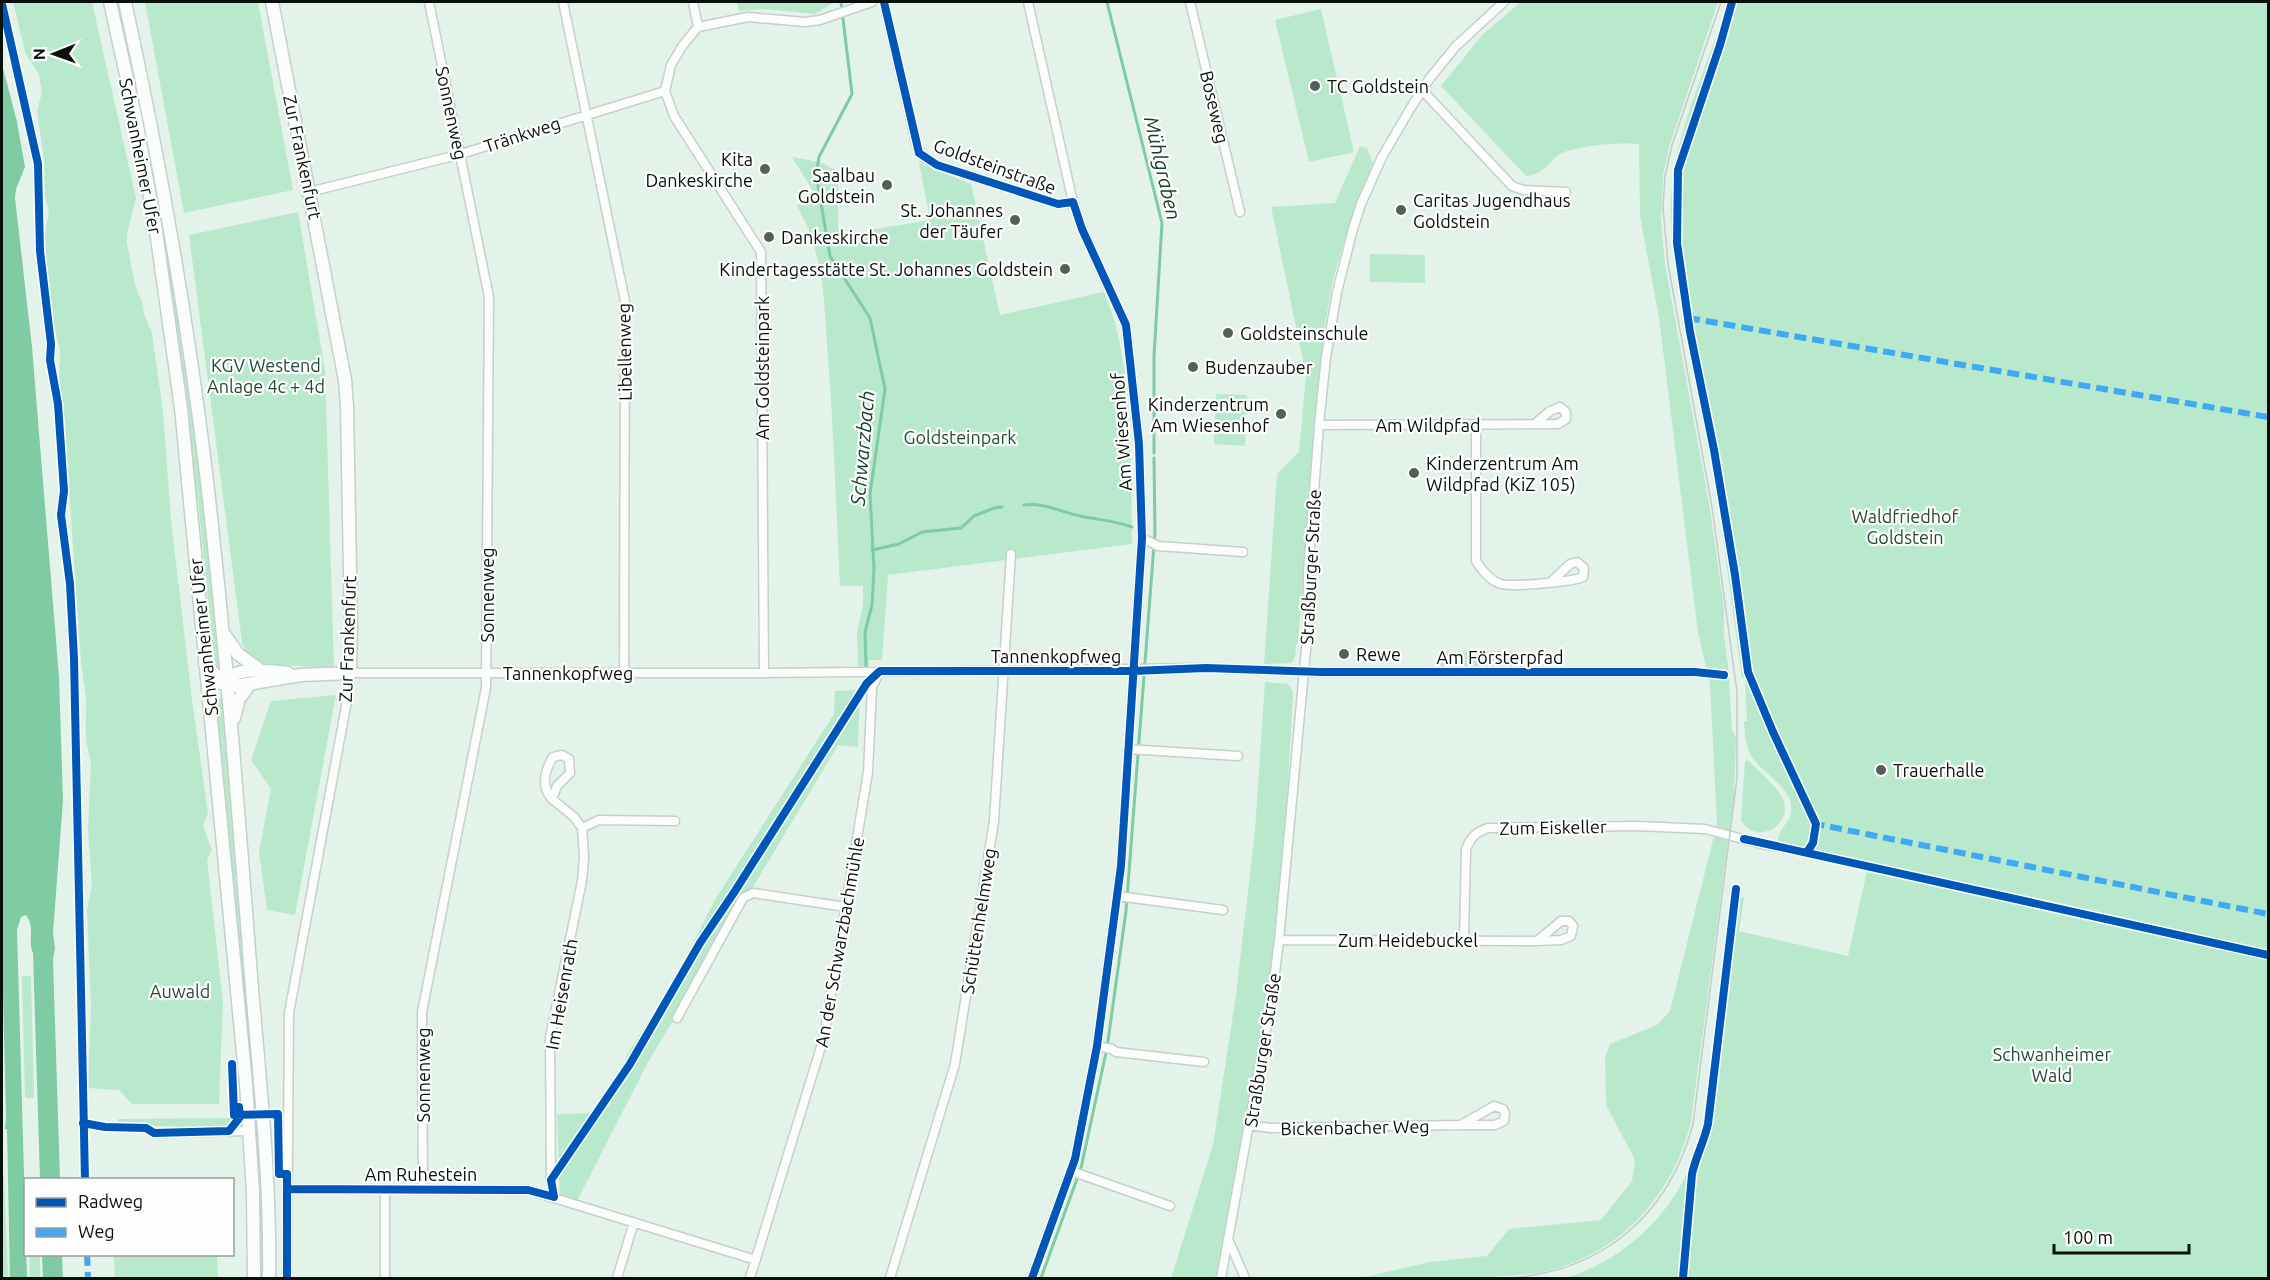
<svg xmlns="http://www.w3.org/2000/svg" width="2270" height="1280" viewBox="0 0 2270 1280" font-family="Ubuntu,sans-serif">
<rect width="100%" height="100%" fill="#e3f3e9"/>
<path fill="#b8e9cc" d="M13 2H92L136 198 127 233V243L135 285 143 305 144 314 152 333 163 412 171 519 192 700 208 813 203 826 212 850 207 860 223 1001 219 1104H132L119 1090 88 1088 91 1005 87 910 92 885 88 830 91 763 86 740V697L81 662 64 417 59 383 60 349 55 332 44 239 49 211 45 198 44 160 37 111 42 92 39 75 25 52Z
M117 2H119L155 178 153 179Z
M145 2H258L293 190 184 213Z
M737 2H834L815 14 764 9 739 11Z
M1521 2H1718L1670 144 1663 175 1661 221 1665 264 1710 509 1724 608V636L1728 665 1732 729 1736 737 1734 798 1691 1121C1673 1197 1617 1258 1538 1273 1481 1280 1419 1278 1361 1278L1430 1262 1487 1256 1509 1229 1601 1220 1632 1181 1635 1160 1606 1105 1605 1057 1610 1044 1657 1025 1670 1011 1717 824 1710 684 1698 632 1659 318 1640 216 1639 144C1618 142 1583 145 1564 152 1548 158 1550 173 1526 176L1441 86 1483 34Z
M1728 2H2268V1278H1566C1629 1258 1680 1208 1698 1144 1707 1110 1709 1074 1713 1040 1719 992 1726 944 1732 895L1744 898 1739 931 1848 956 1867 871 1777 850C1778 845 1778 837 1780 832 1784 825 1790 821 1791 812 1794 787 1763 775 1752 757 1745 745 1745 734 1744 721H1747L1745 678H1742L1719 509 1674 261C1669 223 1669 184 1679 146 1691 97 1713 50 1728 2Z
M1321 9 1354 152 1309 162 1275 20Z
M1360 146 1367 148 1373 163 1344 241 1332 284 1324 330 1317 393 1298 644H1296L1295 657 1292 663 1264 664 1277 474 1299 452 1306 375 1271 207 1335 203Z
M792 157 819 162 838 171V229L862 238 870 230 930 220 919 163 971 184 1000 315 1104 292C1108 304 1113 315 1116 327 1134 398 1131 472 1132 544L888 575 882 660H869V666H858L857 632 863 604V586H840C836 509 834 433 828 357 824 303 825 255 797 206L813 191Z
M298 212 325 370 334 668 265 664 248 658 242 642 189 235Z
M164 229 200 469 219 670 214 659 198 501 194 487 177 334 162 230Z
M1370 254 1425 255V283L1370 282Z
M1216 394 1247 395 1245 446 1214 444Z
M1513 651V666H1439V652Z
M1265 682 1288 684 1293 691V695C1289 763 1286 831 1279 898 1265 1026 1241 1153 1216 1278H1171L1213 1145 1236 995 1255 830Z
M860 690 858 747 838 745 647 1064 577 1201 560 1195 557 1114 593 1113 621 1077 627 1055 672 984 716 898 834 714 835 691Z
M223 694 257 1113H255L215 705Z
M336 695 295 915 267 910 259 852 271 789 251 760 271 701Z
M1745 761H1749C1759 772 1774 783 1781 796 1798 823 1756 848 1741 820Z
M22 976H31L34 1098H25Z
M236 1118 235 1124 224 1129 184 1131 172 1126H119L118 1119Z
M261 1163 264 1278H260L258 1164Z
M2 1175 4 1176 8 1278H2Z
M29 1255H40V1278H30Z
M114 1255H217L218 1278H115Z"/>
<path fill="#7fcba3" d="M2 64 17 122 25 167 16 189 15 198 32 347 59 677 63 800 53 933 55 948 53 960 60 1179H40L33 953C27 941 36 929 26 915L21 917 17 930 27 1278H10L7 1129H5L6 1117 2 954Z
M42 1255H62L63 1278H43Z"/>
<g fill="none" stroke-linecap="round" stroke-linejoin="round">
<path stroke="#7fcba3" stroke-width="3" d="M841 2 852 94 819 157 816 174 830 256 870 318 885 389 870 494 874 569 872 605 865 632 866 666
M1107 2 1162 223 1154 356V453
M1024 505C1043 502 1061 512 1080 516 1099 520 1112 520 1132 527
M872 550 899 544 922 532 961 528 974 516 994 508 1002 507
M1041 1278 1081 1168 1107 1048 1126 911 1155 532 1154 458"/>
<g stroke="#c4d0c8" stroke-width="11">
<path id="street" d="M563 2 625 301 624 673
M693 2 698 27
M884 2 917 147 924 158 937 165 1058 204 1073 202
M1028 2 1073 202 1082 229 1126 325 1139 444 1142 538 1121 866 1097 1046 1075 1159 1032 1278
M1190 2 1240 212
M1422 90 1512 186 1523 190 1566 192
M665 91 674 116 761 252 764 673
M665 91 671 65 683 45 698 27 748 17 805 22 820 20 872 2
M309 192 461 154 665 91
M1476 424V561C1482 570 1490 581 1501 584 1512 587 1572 582 1583 577L1584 568 1577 562 1570 564 1551 582
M1319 425 1558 424 1566 419V412L1560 407 1550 411 1537 422
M1142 538 1158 546 1243 552
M1128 749 1238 756
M552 799C541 787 544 771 553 757L562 755 569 759 570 773 557 786 552 799 574 817 582 828
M1117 896 1223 910
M1279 940 1537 941 1561 940 1571 936 1573 926 1569 921H1561L1537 941
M1464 940 1466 849C1471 837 1476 832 1488 828L1637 826 1705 829 1762 844 1807 852 1813 843 1816 824
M677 1018 743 898 753 893 846 907
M1097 1046 1112 1049 1116 1052 1204 1062
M1250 1125 1270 1128 1461 1125H1495L1504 1121 1505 1114 1503 1109 1494 1106 1461 1125
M154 1133 250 1131
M1071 1171 1170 1206
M287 1189 528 1190 756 1260
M385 1189V1278
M423 1189 422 1012 486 688 489 297 429 2
M554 1197 551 1180 550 1037 582 881 584 857 582 828 599 820 675 821
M1228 1239 1245 1278
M287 1278 289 1013 347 701 350 673H764L1206 668 1321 672H1695
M617 1278 634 1222
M750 1278 824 1037 868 772 872 687 880 671
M890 1278 955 1064 994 821 1011 554
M1221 1278 1272 997 1279 940 1308 628V572L1319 425 1326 357 1337 292 1353 229 1361 204 1382 157 1410 109 1430 78 1456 46 1504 2"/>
</g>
<g stroke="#c4d0c8" stroke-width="15">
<path id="secondary" d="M110 2 135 115 155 224 181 408 246 1084 253 1192 254 1278
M125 2C159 157 187 315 206 473 224 627 236 782 248 937 256 1051 271 1164 269 1278
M224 634 238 654 260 670
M205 664 222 682 236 686 301 675 350 673 351 625 347 407 345 380 272 2
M221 683C239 665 265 671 288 673
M234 718 239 699 250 684"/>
</g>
<use href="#street" stroke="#fbfdfc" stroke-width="8"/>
<use href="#secondary" stroke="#fbfdfc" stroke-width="12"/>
<path stroke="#c6cac8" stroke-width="1.5" d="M1510 1278C1603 1271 1669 1215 1693 1124L1737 778V692L1712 507 1668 264 1663 207 1665 176 1672 145 1721 2"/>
<path stroke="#3fa9f5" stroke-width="6" stroke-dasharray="12 6" stroke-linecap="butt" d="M1688 318 2268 417
M1814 821 1816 824 2268 914
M87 1254 88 1278"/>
<g stroke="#fefefe" stroke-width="11">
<path id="cycleway" d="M884 2 919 153 937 165 1058 204 1073 202 1082 229 1126 325 1139 444 1142 538 1121 866 1097 1046 1075 1159 1032 1278
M1732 2 1720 45 1678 170 1677 243 1690 332 1714 450 1735 575 1748 672 1773 732 1816 824 1813 843 1807 852
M2 4 38 164 40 251 51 344 50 360 58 404 64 491 61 515 70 584 74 659 85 1180
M1744 839 2268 955
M232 1064 234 1115 278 1114 279 1174H287V1278
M83 1123 105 1127 146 1128 154 1133 229 1131 240 1117 239 1107
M287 1189 528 1190 554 1197 551 1180 630 1064 700 943 735 891 867 683 880 671H1133L1206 668 1321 672H1695L1724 675
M1683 1278 1692 1174C1696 1156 1704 1142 1708 1124L1736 889"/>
</g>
<use href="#cycleway" stroke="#0057b8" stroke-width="8"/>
</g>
<g fill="#545f58" stroke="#fefefe" stroke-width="2">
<circle cx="1315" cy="86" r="6"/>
<circle cx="765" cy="169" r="6"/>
<circle cx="887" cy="185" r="6"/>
<circle cx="1401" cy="210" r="6"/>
<circle cx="1015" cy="220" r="6"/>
<circle cx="769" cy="237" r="6"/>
<circle cx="1065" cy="269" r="6"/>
<circle cx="1228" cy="333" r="6"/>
<circle cx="1193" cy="367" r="6"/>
<circle cx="1281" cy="414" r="6"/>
<circle cx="1414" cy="473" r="6"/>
<circle cx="1344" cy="654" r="6"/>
<circle cx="1881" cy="770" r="6"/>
</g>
<g text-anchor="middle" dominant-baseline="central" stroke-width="4.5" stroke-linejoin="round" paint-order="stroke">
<g font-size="18" fill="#07100a" stroke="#fefefe" text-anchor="start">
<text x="1327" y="86">TC Goldstein</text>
<text x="753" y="159" text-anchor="end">Kita<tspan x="753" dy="21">Dankeskirche</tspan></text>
<text x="875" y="175" text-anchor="end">Saalbau<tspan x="875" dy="21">Goldstein</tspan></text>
<text x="1413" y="200">Caritas Jugendhaus<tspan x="1413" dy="21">Goldstein</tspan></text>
<text x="1003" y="210" text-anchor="end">St. Johannes<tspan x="1003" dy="21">der Täufer</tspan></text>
<text x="781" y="237">Dankeskirche</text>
<text x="1053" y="269" text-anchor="end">Kindertagesstätte St. Johannes Goldstein</text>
<text x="1240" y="333">Goldsteinschule</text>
<text x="1205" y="367">Budenzauber</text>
<text x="1269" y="404" text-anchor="end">Kinderzentrum<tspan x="1269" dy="21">Am Wiesenhof</tspan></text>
<text x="1426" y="463">Kinderzentrum Am<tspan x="1426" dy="21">Wildpfad (KiZ 105)</tspan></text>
<text x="1356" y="654">Rewe</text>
<text x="1893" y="770">Trauerhalle</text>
</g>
<g font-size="18" fill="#07100a" stroke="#fefefe">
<text transform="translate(1215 107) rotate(77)">Boseweg</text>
<text transform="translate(452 113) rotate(78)">Sonnenweg</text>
<text transform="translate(522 134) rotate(-18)">Tränkweg</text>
<text transform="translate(141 156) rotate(79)">Schwanheimer Ufer</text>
<text transform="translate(303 157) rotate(78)">Zur Frankenfurt</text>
<text transform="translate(995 166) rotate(20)">Goldsteinstraße</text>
<text transform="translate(624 352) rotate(-91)">Libellenweg</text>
<text transform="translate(762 368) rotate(-90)">Am Goldsteinpark</text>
<text x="1428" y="425">Am Wildpfad</text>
<text transform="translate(1121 432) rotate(-94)">Am Wiesenhof</text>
<text transform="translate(1310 567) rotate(-87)">Straßburger Straße</text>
<text transform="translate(487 595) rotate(-90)">Sonnenweg</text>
<text transform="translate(203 637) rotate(-96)">Schwanheimer Ufer</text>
<text transform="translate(347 639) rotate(-88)">Zur Frankenfurt</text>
<text x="1056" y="656">Tannenkopfweg</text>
<text x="1500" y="657">Am Försterpfad</text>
<text x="568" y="673">Tannenkopfweg</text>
<text transform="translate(1553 827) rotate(-1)">Zum Eiskeller</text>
<text transform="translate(978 921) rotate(-81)">Schüttenhelmweg</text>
<text x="1408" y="940">Zum Heidebuckel</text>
<text transform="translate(839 942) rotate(-80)">An der Schwarzbachmühle</text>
<text transform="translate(561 994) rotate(-80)">Im Heisenrath</text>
<text transform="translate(1262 1050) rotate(-81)">Straßburger Straße</text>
<text transform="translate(423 1075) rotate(-90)">Sonnenweg</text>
<text transform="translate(1355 1127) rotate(-1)">Bickenbacher Weg</text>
<text x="421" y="1174">Am Ruhestein</text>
</g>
<g font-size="18" fill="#214b35" stroke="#fefefe">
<text x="266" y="365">KGV Westend<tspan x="266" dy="21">Anlage 4c + 4d</tspan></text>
<text x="960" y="437">Goldsteinpark</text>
<text x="1905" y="516">Waldfriedhof<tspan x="1905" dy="21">Goldstein</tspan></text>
<text x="180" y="991">Auwald</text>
<text x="2052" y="1054">Schwanheimer<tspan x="2052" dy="21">Wald</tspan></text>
</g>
<g font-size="20" font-style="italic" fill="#15402b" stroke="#fefefe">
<text transform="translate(1163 168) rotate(77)">Mühlgraben</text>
<text transform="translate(862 448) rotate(-85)">Schwarzbach</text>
</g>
</g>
<rect width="2270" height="1280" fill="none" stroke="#07100a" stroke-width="6"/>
<rect x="24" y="1178" width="210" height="78" fill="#fefefe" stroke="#9b9f9c" stroke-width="1.5"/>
<rect x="36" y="1198" width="30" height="9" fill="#0057b8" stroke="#9b9f9c" stroke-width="1.5"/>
<text x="78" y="1208" font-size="18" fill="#07100a">Radweg</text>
<rect x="36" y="1228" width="30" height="9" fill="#3fa9f5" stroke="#9b9f9c" stroke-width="1.5"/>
<text x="78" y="1238" font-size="18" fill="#07100a">Weg</text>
<g transform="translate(54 54) rotate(269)" stroke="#fefefe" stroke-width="4.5" paint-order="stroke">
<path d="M0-4.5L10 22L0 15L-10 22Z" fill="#07100a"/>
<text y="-9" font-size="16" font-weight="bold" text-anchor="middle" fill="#07100a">N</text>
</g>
<path d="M2054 1244v9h135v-9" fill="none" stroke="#07100a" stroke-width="3"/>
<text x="2063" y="1244" font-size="18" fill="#07100a" stroke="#fefefe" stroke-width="4.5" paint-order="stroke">100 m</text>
</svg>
